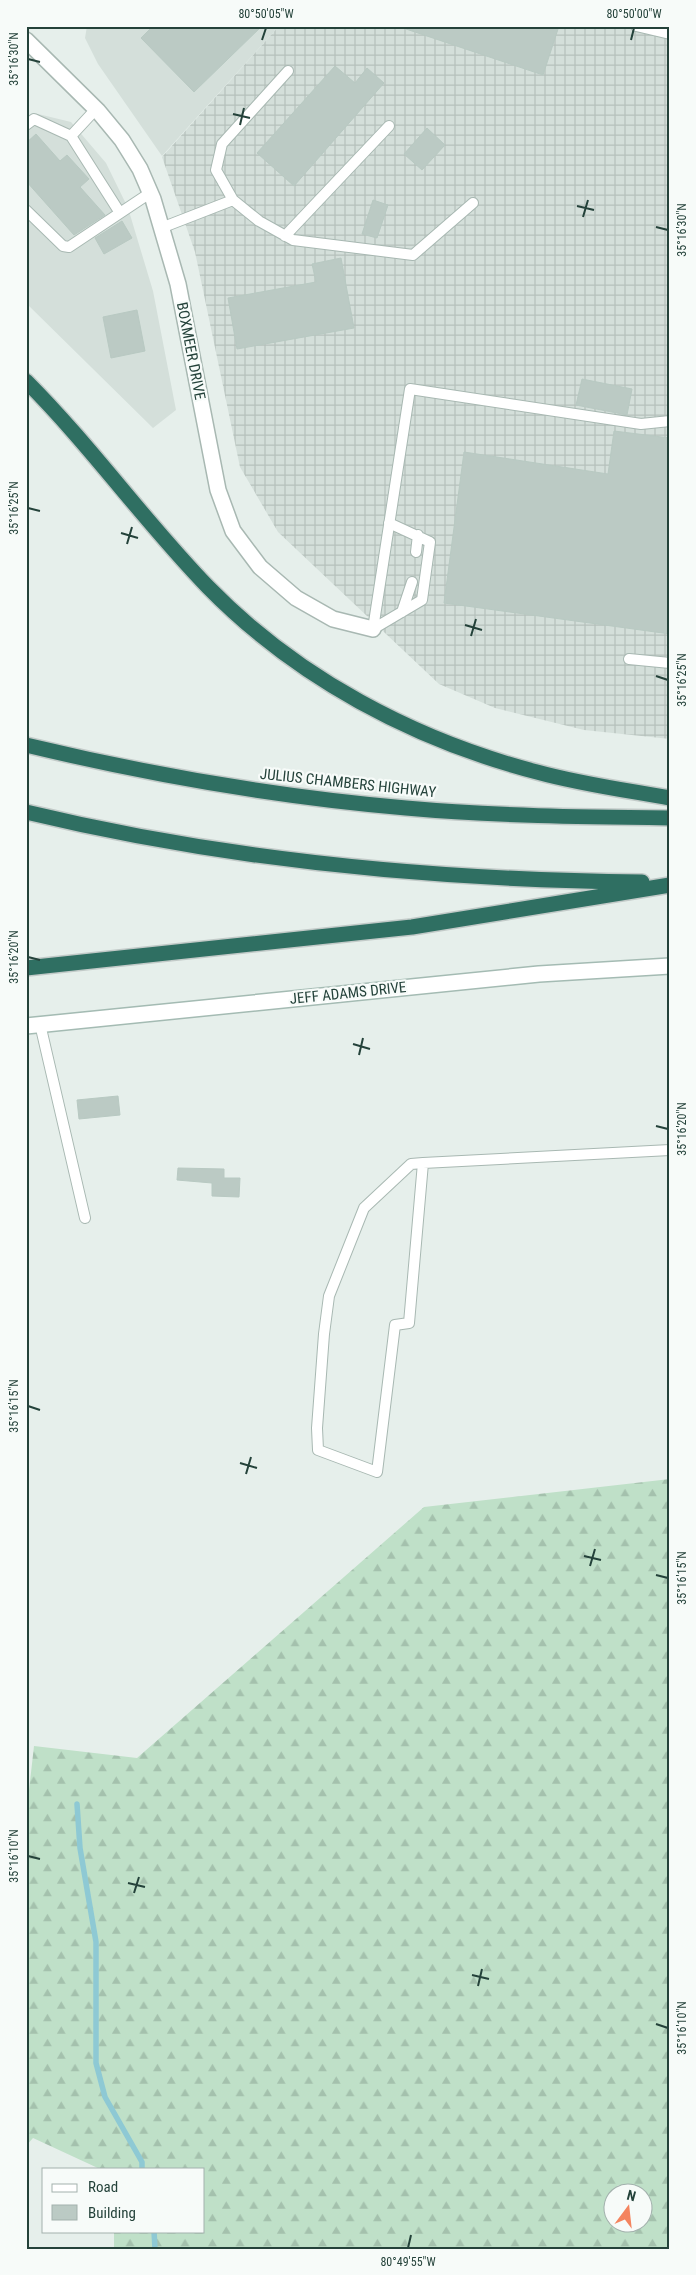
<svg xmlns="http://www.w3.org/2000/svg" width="696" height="2275" viewBox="0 0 696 2275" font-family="'Roboto Condensed',sans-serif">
<defs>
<pattern id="industrial-grid" width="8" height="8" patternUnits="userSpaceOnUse" patternTransform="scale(1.25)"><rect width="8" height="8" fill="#d4dfda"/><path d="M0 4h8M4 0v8" fill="none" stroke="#b6c1bc"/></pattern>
<pattern id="forest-firs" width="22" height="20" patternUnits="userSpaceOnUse" patternTransform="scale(1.25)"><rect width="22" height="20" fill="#bfe0c8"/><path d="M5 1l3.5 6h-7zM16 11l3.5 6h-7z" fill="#a4c1ad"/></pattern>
</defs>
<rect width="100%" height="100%" fill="#e6efeb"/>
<path fill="#d4dfda" d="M87 26H279L162 156 98 64 85 38Z
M38 114 71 122 106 163 128 208 153 291 176 410 153 428 26 303V117Z"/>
<path fill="url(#industrial-grid)" d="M279 26H670V739L584 730 495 708 439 684 278 532 240 467 195 252 162 157Z"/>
<path fill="url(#forest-firs)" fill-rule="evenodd" d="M670 1479V2249H114V2231H204V2169H100L33 2138 26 2146V1817L34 1746 137 1758 424 1507ZM614 2192H644V2222H614Z"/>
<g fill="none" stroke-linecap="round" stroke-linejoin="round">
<path stroke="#8ec9d4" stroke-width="5.5" d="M77 1804 80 1848 96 1942V2063L105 2097 142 2162V2169
M154 2231 155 2249"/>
</g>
<path fill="#bbcac4" stroke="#b8c9c2" d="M153 26H262L194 92 141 38Z
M406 26H559L543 75 406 29Z
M335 66 355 83 367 68 384 83 294 186 257 153Z
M427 128 445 145 422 170 404 154Z
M36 134 60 161 67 155 89 179 80 187 105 215 74 235 26 181V143Z
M373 200 388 205 377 238 362 234Z
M122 221 132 238 104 254 95 238Z
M341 258 354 328 237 349 228 298 316 282 312 264Z
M137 310 145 351 111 358 103 317Z
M582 379 632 389 627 415 576 405Z
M614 431 670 438V634L444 603 464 452 608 474Z
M118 1096 120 1115 79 1119 77 1100Z
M178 1168 224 1169V1178H240L239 1197 212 1196V1183L177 1180Z"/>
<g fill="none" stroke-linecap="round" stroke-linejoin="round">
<g stroke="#a8b8b2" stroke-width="12">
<path id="lane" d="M636 26 670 34
M26 125 34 119 71 136 96 109
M71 136 120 213
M233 200 216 170 222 144 288 71
M26 210 63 246 69 247 150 193
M161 228 233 200 259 221 293 240 413 255 473 203
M285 236 389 126
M416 552 418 535
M402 612 412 582
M373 629 410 389 641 424 670 421
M373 629 422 600 430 542 389 523
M629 659 670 663
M40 1024 85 1218
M423 1163 409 1323 395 1325 377 1472 318 1450 317 1428 324 1334 329 1296 364 1208 411 1164 423 1163 670 1150"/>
</g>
<g stroke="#a8b8b2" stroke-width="18">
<path id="street" d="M26 40 98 111 122 140 140 169 153 199 178 284 218 490 233 531 260 567 296 598 333 619 373 629"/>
</g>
<g stroke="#a4bbb3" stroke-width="18">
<path id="secondary" d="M26 1026 539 974 670 966"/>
</g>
<g stroke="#c2cac8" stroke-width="18">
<path id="highway" d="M26 381C91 446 144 521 208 587 297 678 414 740 537 772 580 784 625 790 670 798
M26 745C151 775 278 797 406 808 494 816 582 817 670 818
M26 812C229 861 434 880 642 882
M26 968 412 927 670 885"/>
</g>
<use href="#lane" stroke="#fff" stroke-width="10"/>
<use href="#street" stroke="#fff" stroke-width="15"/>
<use href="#secondary" stroke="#fff" stroke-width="15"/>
<use href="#highway" stroke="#2f6f62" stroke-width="15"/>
</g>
<path fill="none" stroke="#24423a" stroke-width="2" d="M262 40 266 28M631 40 634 28M28 59 40 62M233 114 250 118M240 125 244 108M577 206 594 210M583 217 588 200M656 227 668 230M28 508 40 511M121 533 138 538M127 544 132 527M465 625 482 630M471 636 476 619M656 676 668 680M28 957 40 960M353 1044 370 1049M359 1055 363 1038M656 1126 668 1129M28 1406 40 1410M240 1463 257 1468M246 1474 251 1457M584 1556 601 1560M590 1566 595 1549M656 1575 668 1578M28 1856 40 1859M128 1883 145 1887M134 1893 139 1877M472 1975 489 1979M478 1986 482 1969M656 2024 668 2028M408 2248 411 2235"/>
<g text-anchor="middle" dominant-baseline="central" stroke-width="4.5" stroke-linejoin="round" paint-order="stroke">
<g font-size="15" fill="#24423a" stroke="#f7fbf9">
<text transform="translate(191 351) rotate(79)">BOXMEER DRIVE</text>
<text transform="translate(348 783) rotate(6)">JULIUS CHAMBERS HIGHWAY</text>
<text transform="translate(348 993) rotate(-6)">JEFF ADAMS DRIVE</text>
</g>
</g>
<rect width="696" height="2275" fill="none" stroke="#f7fbf9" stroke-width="55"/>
<rect x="42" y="2168" width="162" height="65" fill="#f7fbf9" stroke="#a3b1ad"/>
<rect x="52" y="2184" width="25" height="8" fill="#ffffff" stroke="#a3b1ad"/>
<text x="88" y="2192" font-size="15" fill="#24423a">Road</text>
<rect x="52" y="2205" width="25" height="15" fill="#bbcac4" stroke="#a3b1ad"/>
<text x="88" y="2218" font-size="15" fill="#24423a">Building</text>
<g transform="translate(628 2208) rotate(15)"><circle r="24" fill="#f7fbf9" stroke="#a3b1ad"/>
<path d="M0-4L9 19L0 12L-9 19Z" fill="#f4845f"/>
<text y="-8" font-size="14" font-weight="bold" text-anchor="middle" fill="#24423a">N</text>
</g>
<rect x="28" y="28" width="640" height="2220" fill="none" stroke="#24423a" stroke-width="2"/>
<g font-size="12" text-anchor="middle" fill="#24423a">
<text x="266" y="18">80°50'05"W</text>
<text x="634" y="18">80°50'00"W</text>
<text transform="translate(14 59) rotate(-90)" y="4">35°16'30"N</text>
<text transform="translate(682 230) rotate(-90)" y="4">35°16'30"N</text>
<text transform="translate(14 508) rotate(-90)" y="4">35°16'25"N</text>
<text transform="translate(682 680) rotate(-90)" y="4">35°16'25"N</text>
<text transform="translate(14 957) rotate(-90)" y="4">35°16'20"N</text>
<text transform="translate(682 1129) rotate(-90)" y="4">35°16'20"N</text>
<text transform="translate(14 1406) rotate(-90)" y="4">35°16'15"N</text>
<text transform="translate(682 1578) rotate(-90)" y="4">35°16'15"N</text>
<text transform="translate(14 1856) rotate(-90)" y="4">35°16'10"N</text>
<text transform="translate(682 2028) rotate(-90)" y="4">35°16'10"N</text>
<text x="408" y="2266">80°49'55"W</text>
</g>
</svg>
